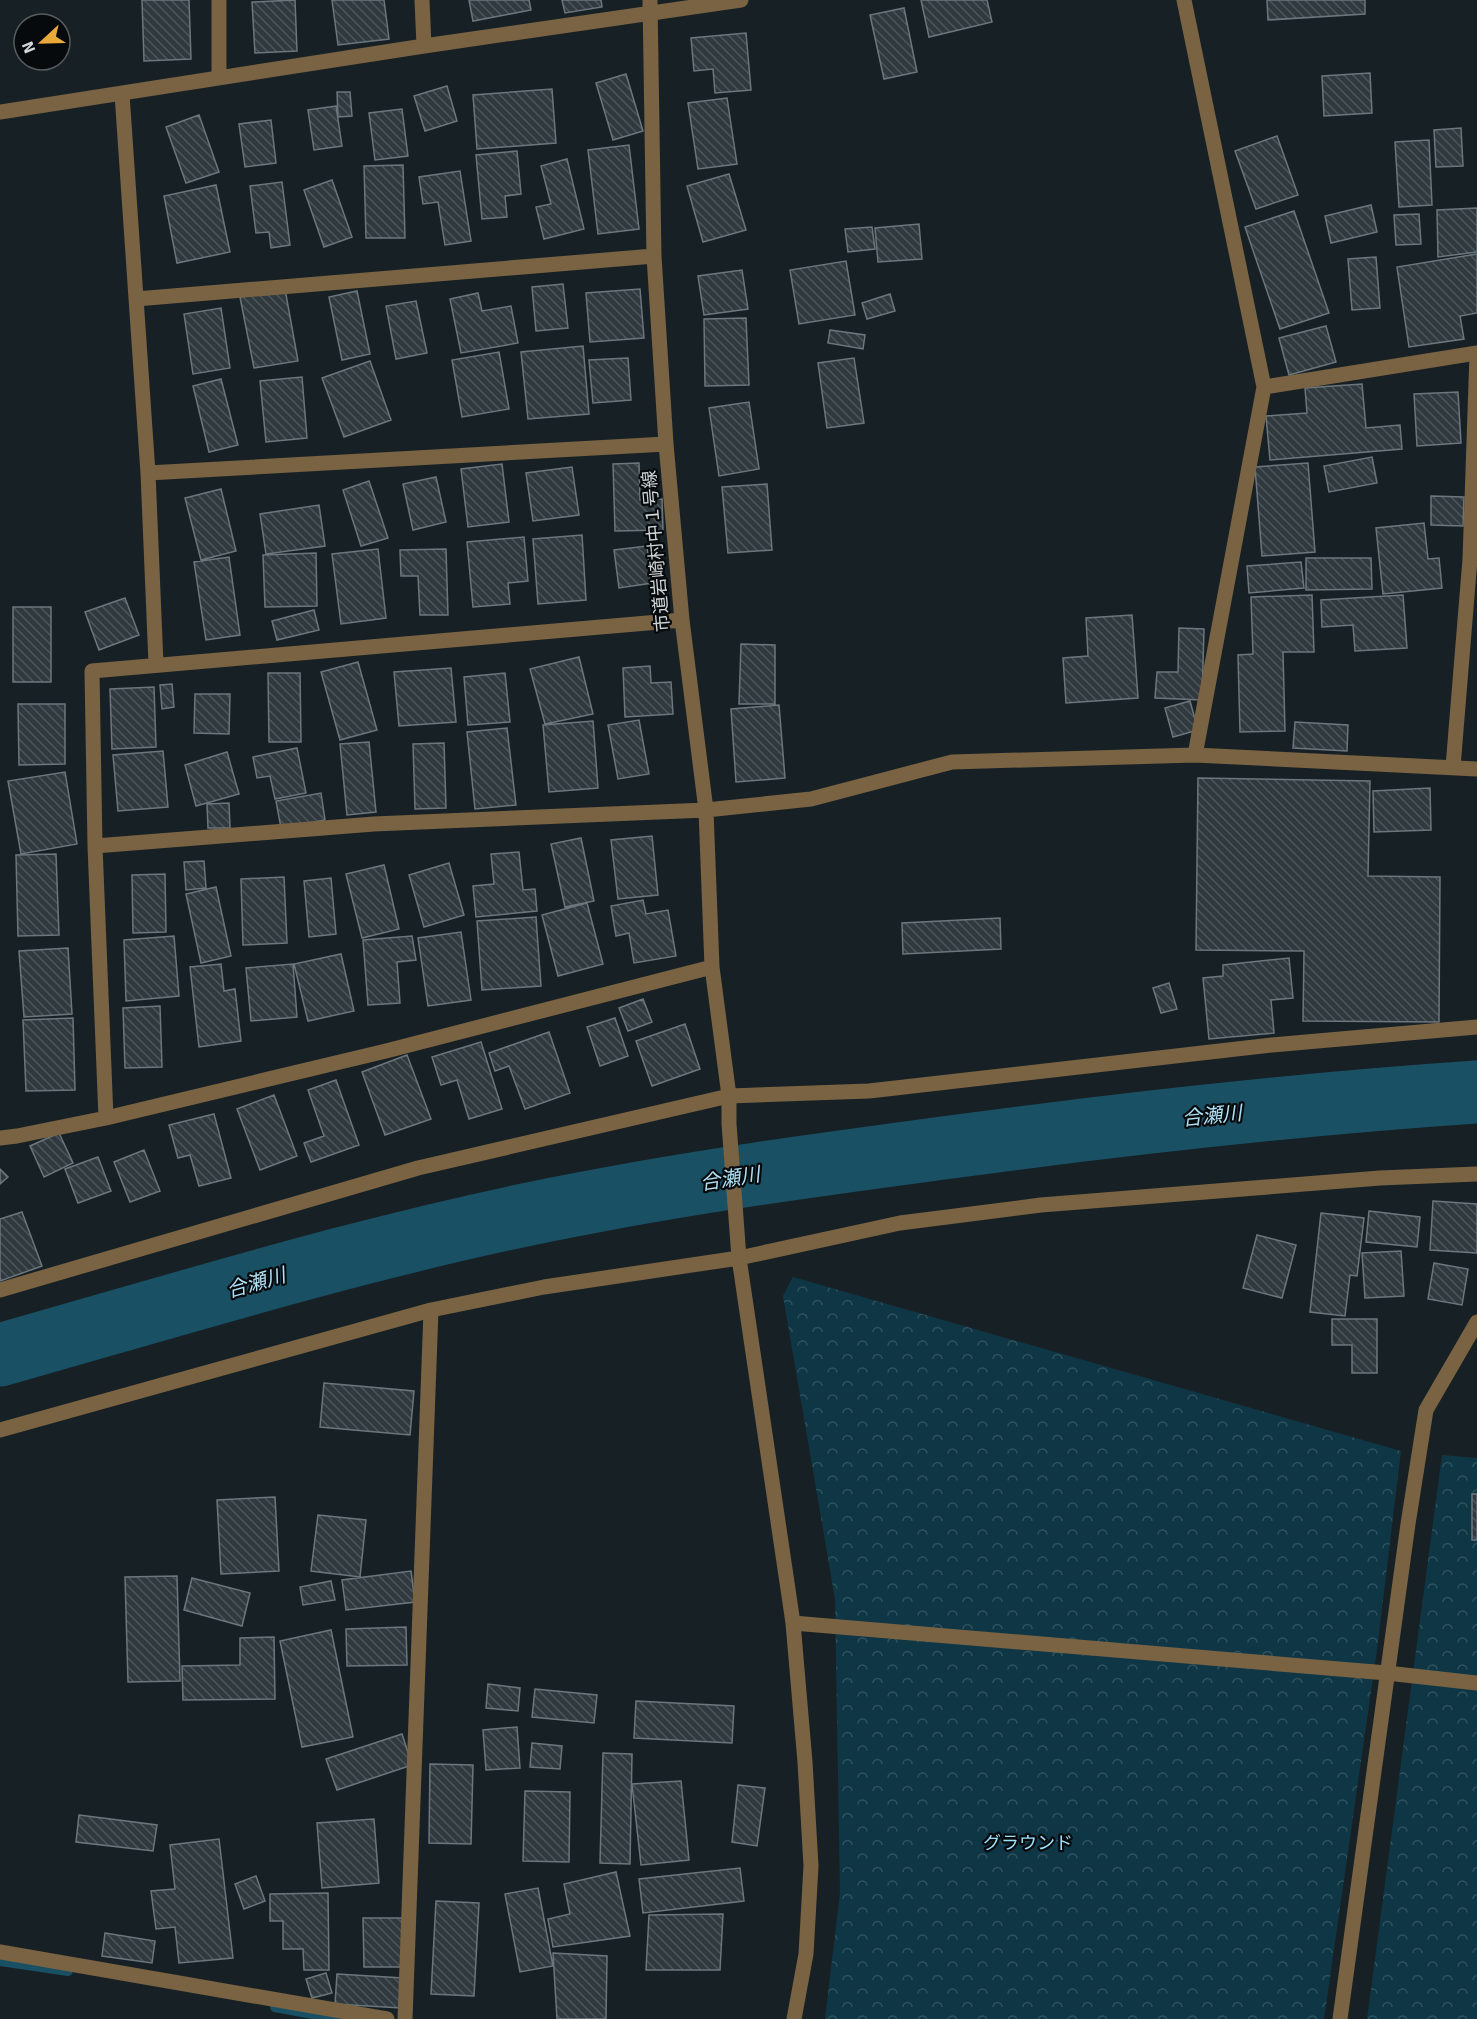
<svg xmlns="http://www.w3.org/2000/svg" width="1477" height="2019" viewBox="0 0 1477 2019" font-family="Signika,'Noto Sans JP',sans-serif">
<defs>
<pattern id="forest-crowns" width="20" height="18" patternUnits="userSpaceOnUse" patternTransform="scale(1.5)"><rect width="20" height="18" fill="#0e3645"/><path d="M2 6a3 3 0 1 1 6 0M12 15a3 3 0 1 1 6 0" fill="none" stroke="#30525f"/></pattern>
<pattern id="building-back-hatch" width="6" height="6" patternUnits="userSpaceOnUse" patternTransform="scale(1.5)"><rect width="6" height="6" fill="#2f393e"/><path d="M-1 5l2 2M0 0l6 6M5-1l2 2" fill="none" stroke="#4c5559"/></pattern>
</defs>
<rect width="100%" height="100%" fill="#172125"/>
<path fill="url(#forest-crowns)" d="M793 1277 1401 1451 1377 1650 1324 2019H825L840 1893 835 1599 783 1296Z
M1442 1455 1477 1458V2019H1367Z"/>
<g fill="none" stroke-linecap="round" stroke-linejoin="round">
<path stroke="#195064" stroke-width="10" d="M0 1961 68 1971
M275 2007 339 2019"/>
<path stroke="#195064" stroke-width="63" d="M0 1355C194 1300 387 1240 585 1203 703 1180 824 1164 943 1148 1121 1124 1299 1104 1477 1092"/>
</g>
<path fill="url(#building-back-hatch)" stroke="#6c777d" stroke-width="1.5" d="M142 0H189L191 59 144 61Z
M295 0 297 51 255 53 252 2Z
M332 0H384L389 39 338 45Z
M469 0H529L531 10 473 21Z
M562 0H601L602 7 565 13Z
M921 0H987L992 22 929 37Z
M1267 0H1365V14L1268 20Z
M904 8 917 72 884 79 870 15Z
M746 33 751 90 715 93 713 69 694 71 691 38Z
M1370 73 1372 113 1324 116 1322 76Z
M626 74 643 131 613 140 596 83Z
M447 86 457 121 425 131 414 96Z
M552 89 556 143 477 149 473 95Z
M337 92H350L352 116 338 117Z
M727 98 737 164 698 169 688 103Z
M336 106 342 146 314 150 308 110Z
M402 109 408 156 375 160 369 113Z
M199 115 219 172 186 183 166 127Z
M271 120 276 163 245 167 239 124Z
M1461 128 1463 166 1436 167 1434 130Z
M1277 136 1298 195 1256 209 1235 151Z
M1429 140 1432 205 1399 207 1395 142Z
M629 145 639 229 598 234 588 150Z
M517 151 521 194 505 196 507 217 482 219 476 155Z
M567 159 584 229 544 239 536 207 551 204 541 166Z
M403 165 405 238H366L364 166Z
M460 171 471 241 445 245 438 202 423 204 419 177Z
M729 174 746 230 703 242 687 186Z
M332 180 352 237 324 247 304 190Z
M282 182 290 245 271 248 269 232 256 233 250 186Z
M216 185 230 252 177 263 164 196Z
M1371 205 1377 232 1331 243 1325 216Z
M1477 208V252L1438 257 1437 210Z
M1294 211 1329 313 1280 329 1245 227Z
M1419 214 1421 244 1396 245 1394 215Z
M919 224 922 259 878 262 875 228Z
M872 227 875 249 848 252 845 229Z
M1477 254V313L1460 316 1464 339 1409 347 1397 267Z
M1376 257 1380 308 1352 310 1348 259Z
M846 261 855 315 799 324 790 270Z
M742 270 748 309 704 315 698 276Z
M563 284 568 328 536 331 532 287Z
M285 289 298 361 254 368 240 297Z
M640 289 644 338 590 342 586 293Z
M357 291 370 354 342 360 329 297Z
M478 293 482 311 511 306 518 343 461 353 450 299Z
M890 294 895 311 867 319 862 303Z
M416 301 427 353 396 359 386 306Z
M221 308 230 368 193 374 184 314Z
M746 318 749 385 705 386 704 319Z
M1326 326 1336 362 1289 375 1279 338Z
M830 330 865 335 863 349 828 343Z
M583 346 589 414 528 419 521 352Z
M499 352 509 409 462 417 452 360Z
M628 358 631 400 593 403 589 360Z
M854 358 864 423 827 428 818 363Z
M370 361 391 420 344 437 322 378Z
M302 377 307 438 266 442 260 381Z
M221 379 238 445 209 452 193 386Z
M1362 384 1366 428 1400 425 1402 449 1270 460 1266 416 1307 413 1305 388Z
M1458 392 1461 443 1417 446 1414 394Z
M749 402 759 469 719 476 709 408Z
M1372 457 1377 483 1329 492 1324 466Z
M639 463 640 500 662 499 663 530 615 531 613 464Z
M1308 463 1315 552 1262 556 1255 467Z
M502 464 509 522 468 527 461 469Z
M572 467 579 515 533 521 526 473Z
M436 477 446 522 413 530 403 484Z
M369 481 388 538 361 546 343 490Z
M767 484 772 550 728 553 722 487Z
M221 489 236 551 201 560 185 498Z
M1431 496 1464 497 1463 526 1431 525Z
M319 505 325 546 266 554 260 514Z
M1424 523 1428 559 1439 558 1442 588 1383 594 1376 528Z
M582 535 586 600 538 604 533 539Z
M524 537 528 581 508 583 510 604 473 607 467 542Z
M647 546 652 583 619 588 614 550Z
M378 549 386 618 341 624 332 554Z
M446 549 448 615H420L418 576H401L400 550Z
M316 553 317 606 265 607 263 555Z
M229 557 240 635 206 640 194 562Z
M1306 558H1371L1372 589 1306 590Z
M1301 562 1304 588 1249 593 1247 566Z
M1312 595 1314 652H1283L1285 731 1240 732 1238 655 1253 654 1251 597Z
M1403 595 1407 648 1355 651 1353 625 1322 627 1321 600Z
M125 598 139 635 99 650 85 612Z
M13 607H51V682H13Z
M314 610 319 630 277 640 272 621Z
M1132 615 1138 698 1066 703 1063 658 1088 656 1086 618Z
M1179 628 1204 629 1202 700 1155 698 1157 672H1178Z
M741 644 775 645V704H739Z
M579 657 593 714 545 724 530 669Z
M358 662 377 730 340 740 321 672Z
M650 666 651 683 671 682 673 714 625 717 623 668Z
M451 668 456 722 399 726 394 672Z
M268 673H300L301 742H269Z
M505 673 510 722 468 725 464 677Z
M172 684 174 707 162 709 160 685Z
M154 687 156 747 112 749 110 689Z
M195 694H230L229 734 194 733Z
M1190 701 1198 730 1173 737 1165 708Z
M18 704H65V764L19 765Z
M779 705 785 778 736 782 731 709Z
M639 720 649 774 618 779 608 725Z
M593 721 598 788 549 792 543 725Z
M1295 722 1348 725 1347 751 1293 748Z
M507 728 516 805 475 809 467 732Z
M369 742 376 812 347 815 340 744Z
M444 743 446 808 415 809 413 744Z
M297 748 306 793 275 799 270 776 257 778 253 757Z
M163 751 168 807 118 811 113 755Z
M227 752 239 794 196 806 185 765Z
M65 772 77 844 21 854 8 781Z
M1198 778 1370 781 1368 876 1440 877 1439 1022 1303 1021 1304 951 1196 950Z
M1430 788 1431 830 1374 832 1373 791Z
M321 793 325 820 281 828 276 801Z
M229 803 230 828H208L207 804Z
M652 836 658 895 618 899 611 840Z
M581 838 594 901 565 907 551 844Z
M519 852 523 890 535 889 537 911 476 917 473 886 494 884 491 854Z
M56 854 59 935 18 936 16 855Z
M204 861 206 888 186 890 184 862Z
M449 863 464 915 424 927 409 875Z
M384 865 399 929 362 938 346 874Z
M165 874 166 932 133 933 132 875Z
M284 877 287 943 243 945 241 879Z
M331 878 336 934 309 937 304 881Z
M216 887 231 956 201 963 186 894Z
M643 900 646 914 668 910 676 956 634 963 629 933 616 936 611 906Z
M587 903 603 964 558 976 542 915Z
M536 917 541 986 482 990 477 921Z
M1000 918 1001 949 903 954 902 923Z
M461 932 471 1000 428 1006 418 938Z
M174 936 179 996 126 1001 124 940Z
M412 936 416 960 397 962 400 1003 368 1005 363 940Z
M68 948 72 1014 24 1017 19 951Z
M341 954 354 1011 308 1021 294 964Z
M1289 958 1293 998 1271 1000 1274 1033 1209 1039 1203 978 1223 976V965Z
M221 964 224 991 235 989 241 1041 199 1047 190 967Z
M293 964 297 1017 251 1021 246 968Z
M1169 983 1177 1009 1161 1013 1153 988Z
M643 999 652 1022 628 1031 619 1008Z
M160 1006 162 1067 125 1068 123 1008Z
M73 1018 75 1090 26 1091 23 1020Z
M615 1018 628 1056 600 1066 587 1027Z
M685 1024 700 1069 652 1086 636 1041Z
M549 1032 570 1093 525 1109 509 1066 495 1071 489 1053Z
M481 1042 502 1109 469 1119 457 1080 441 1085 432 1057Z
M407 1055 431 1119 385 1135 362 1072Z
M336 1080 359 1145 311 1162 304 1143 324 1136 308 1090Z
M274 1095 297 1156 260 1170 237 1109Z
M214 1114 231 1178 199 1186 190 1155 178 1158 169 1125Z
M59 1133 73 1163 44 1177 30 1146Z
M144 1150 160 1191 130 1202 114 1162Z
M98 1157 111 1191 78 1203 65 1169Z
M0 1169 8 1177 0 1184Z
M1433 1201 1477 1204V1253L1430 1250Z
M1369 1211 1420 1217 1417 1247 1366 1242Z
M22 1212 42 1266 0 1281V1219Z
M1321 1213 1364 1218 1357 1276 1350 1275 1345 1316 1310 1312Z
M1257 1235 1296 1245 1282 1298 1243 1288Z
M1401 1251 1404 1296 1365 1298 1362 1253Z
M1434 1263 1468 1269 1462 1305 1428 1299Z
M1332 1319H1377V1373H1352V1345H1332Z
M324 1383 414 1391 410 1435 320 1427Z
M1472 1494H1477V1540H1472Z
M275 1497 279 1571 221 1574 217 1500Z
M318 1515 366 1520 360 1577 311 1571Z
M411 1571 415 1602 346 1610 342 1580Z
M177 1576 180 1681 128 1682 125 1577Z
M192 1578 250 1593 242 1626 184 1610Z
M331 1581 335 1600 303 1605 300 1587Z
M406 1627 407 1665 347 1666 346 1629Z
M331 1630 353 1737 302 1747 280 1641Z
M274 1637 275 1699 183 1700 182 1666 240 1665V1638Z
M488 1684 520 1688 518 1711 486 1708Z
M535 1689 597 1695 594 1723 532 1717Z
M636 1701 734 1706 732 1743 634 1738Z
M517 1727 520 1768 486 1770 483 1730Z
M402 1734 412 1765 337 1790 326 1759Z
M532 1743 562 1746 560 1769 530 1767Z
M603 1753 632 1754 630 1864 600 1863Z
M430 1764 473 1765 471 1844 429 1843Z
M681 1781 689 1860 641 1865 632 1784Z
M738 1785 765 1788 757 1846 732 1842Z
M525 1791 570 1792 569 1862 523 1861Z
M79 1815 157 1825 153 1851 76 1842Z
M374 1819 379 1883 322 1888 317 1823Z
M219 1839 233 1958 179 1963 175 1927 156 1929 151 1891 175 1889 170 1845Z
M740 1868 744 1901 643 1913 639 1879Z
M616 1872 630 1936 553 1947 548 1919 570 1914 564 1884Z
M256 1876 265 1901 244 1909 235 1884Z
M538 1888 553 1966 520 1972 505 1894Z
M328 1893 329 1970H304L303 1949H283V1921H270V1894Z
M436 1901 479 1903 474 1996 431 1994Z
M723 1914 720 1970H646L649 1915Z
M363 1918H402V1967H364Z
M105 1933 155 1941 152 1963 102 1956Z
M553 1953 607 1956 606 2019H557Z
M326 1973 332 1993 312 1998 306 1979Z
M337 1974 403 1978 401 2008 335 2004Z"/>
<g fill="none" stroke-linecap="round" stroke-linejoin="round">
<path stroke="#7a6342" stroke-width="15" d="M422 0 424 46
M650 0 654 256 666 444 682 620 706 810 712 967 729 1096V1124L739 1258 793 1623 805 1762 811 1866 806 1954 794 2019
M1184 0 1264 387 1195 755
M219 77V0
M122 94 148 473 156 664
M0 112 424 46 741 0
M136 299 654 256
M1264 387 1477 353
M148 473 666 444
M1453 767 1470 559 1477 354
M95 846 374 824 706 810 811 799 952 762 1195 755 1477 769
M106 1118 95 846 92 671 682 620
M0 1138 17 1136 106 1118 386 1051 712 967
M0 1290 418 1168 729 1096 869 1091 1272 1045 1477 1027
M0 1430 431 1310 544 1287 739 1258 900 1223 1041 1205 1380 1178 1477 1174
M793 1623 1387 1673 1477 1683
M0 1952 387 2019
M405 2019 431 1310
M1340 2019 1408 1524 1426 1410 1477 1322"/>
</g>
<g text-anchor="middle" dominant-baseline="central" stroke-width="4.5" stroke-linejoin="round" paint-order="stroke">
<g font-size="18" fill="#d0d6d9" stroke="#060a0c">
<text transform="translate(656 551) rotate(-95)">市道岩崎村中１号線</text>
</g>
<g font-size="18" fill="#9edffb" stroke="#060a0c">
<text x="1028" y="1843">グラウンド</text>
</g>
<g font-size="20" font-style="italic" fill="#b1e1f6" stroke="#060a0c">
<text transform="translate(1212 1116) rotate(-6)">合瀬川</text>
<text transform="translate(730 1179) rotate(-9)">合瀬川</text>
<text transform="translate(256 1283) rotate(-16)">合瀬川</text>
</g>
</g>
<g transform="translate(42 42) rotate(248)"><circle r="28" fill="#060a0c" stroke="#575c5e" stroke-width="1.5"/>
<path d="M0-4.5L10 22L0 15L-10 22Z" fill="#eaaa39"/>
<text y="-9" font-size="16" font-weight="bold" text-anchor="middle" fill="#d0d6d9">N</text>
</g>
</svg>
